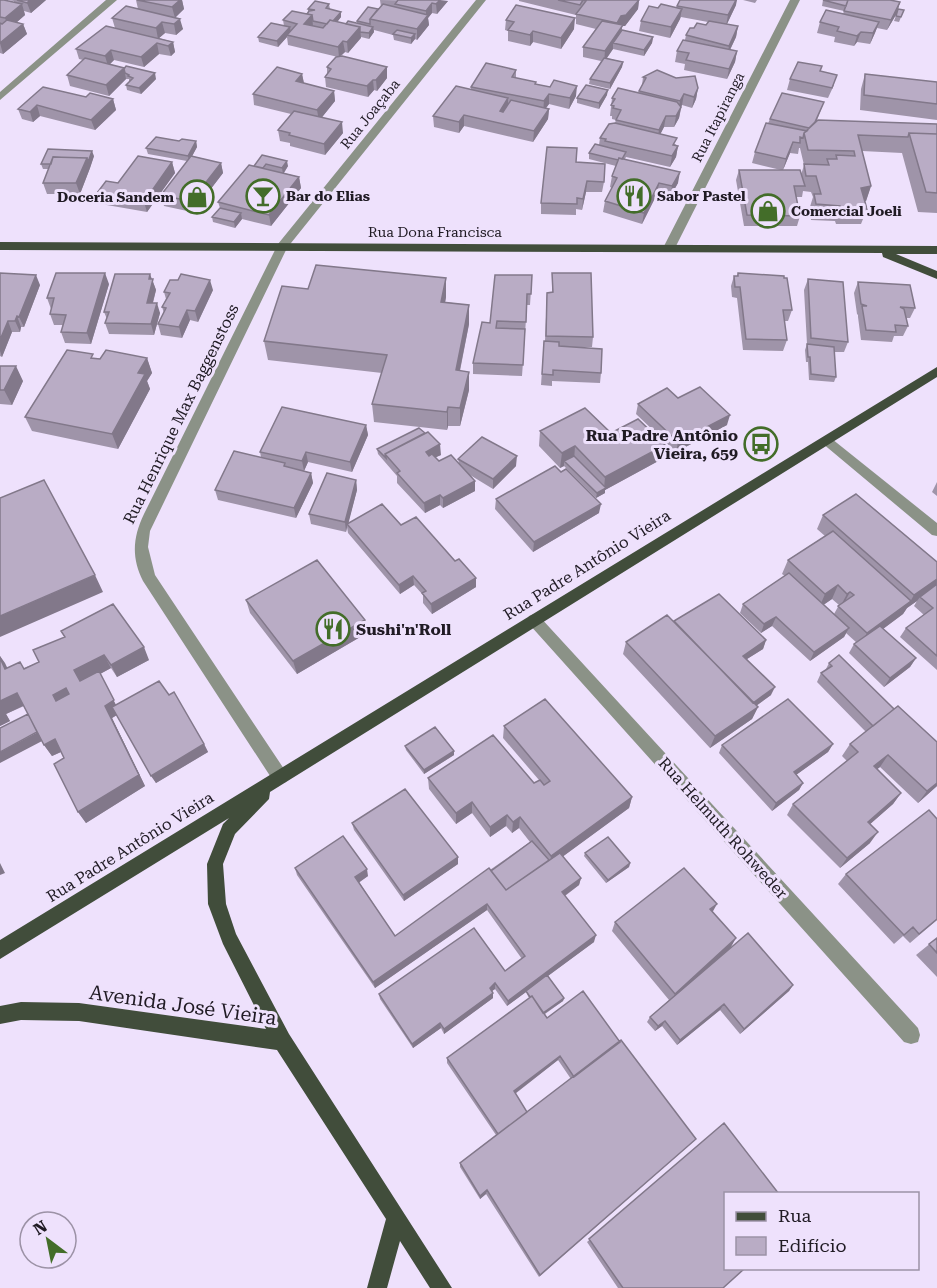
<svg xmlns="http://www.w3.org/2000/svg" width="937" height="1288" viewBox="0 0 937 1288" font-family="'Roboto Serif',serif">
<rect width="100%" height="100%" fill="#eee1fc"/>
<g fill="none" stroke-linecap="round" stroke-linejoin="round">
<path fill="#8b9287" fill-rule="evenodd" d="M106 0H117L0 100V92Z
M476 0H486L287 248 150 531 148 547 155 575 286 772 288 777 286 782 280 784 274 782 143 581C131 557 133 537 144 514L278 244Z
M790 0H800L675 248 669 252 665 251 663 248Z
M827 435 937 523V536L932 535 822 443 820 440Z
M534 614 539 616 918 1028 920 1035 918 1042 911 1044 904 1042 529 624 527 620 529 616Z"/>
<path fill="#414d3b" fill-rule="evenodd" d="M0 242 937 246V254H896L937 271V279L883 257 882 253 0 250Z
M937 367V377L270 792 269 799 235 834 223 864 226 904 236 934 289 1034 452 1288H430L400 1241 387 1288H367L386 1219 277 1050 79 1021 21 1020 0 1024V1006L21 1002 79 1003 266 1029 223 944 208 904 207 864 223 824 229 818 0 959V940Z"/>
</g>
<path fill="#9f94a9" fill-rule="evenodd" d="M0 0 14 3V1L8 0H46L31 13 24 11 25 15 17 22 23 24 27 34 3 54 0 53Z
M136 0H182L184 9 175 17 183 29 176 35 165 33 159 38 173 42 175 52 171 56 159 54 144 67 114 60 110 64 156 79 141 94 127 90 126 85 129 82V79H126L109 96 70 86 67 75 83 60 79 59 76 49 115 28 112 18 138 9Z
M380 0 448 1 437 14 432 13 428 18 429 25 417 40 415 39 411 44 394 40 393 35 374 30V32L369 39 361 37 348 53 345 52 340 57 387 67V78L377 91 374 90 368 97 326 87 325 77 327 74V67L338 57 288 45 287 37 278 47 259 42 258 37 284 26 283 20 307 14 308 13V9L329 4 330 9 341 12V17L337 22 346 24 357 23V21L378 9 381 7Z
M519 0H639L638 9 625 26H622V30L653 37 652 43 644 56 613 49 607 58 623 62 622 67 610 89 589 84 590 79 601 61 583 57V47L596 29 576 24V15L519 1Z
M743 0H757L755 3Z
M823 0 900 2 898 9 904 10 899 22 894 21 897 13 887 30 877 28 870 44 857 42 854 46 834 42 835 37 817 33 820 22 843 14 844 11 822 6Z
M736 5 727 24 738 26 736 37 730 50 737 51 735 62 727 79 684 70 685 64 675 62 677 51 685 40 686 35 694 28 706 25 708 22 681 17 670 38 639 31 641 21 658 8H677V6Z
M506 20 574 29 561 49 533 42 530 46 508 41V31L505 30Z
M516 70V78L576 96 569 109 549 104 546 108 549 109 548 119 533 142 464 126 459 133 434 127 433 116 471 89V87Z
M302 74 304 83 334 91 335 101 322 117 343 133 325 155 290 146V143L280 141 278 130 291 114 254 105 253 94Z
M865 74 937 82V120L860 110 861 89Z
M643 77 698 88 696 99 692 108 682 105 679 118 674 127H664L660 134 678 146 676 157 670 167 626 157 625 159 678 183 670 197 657 194 642 224 603 212 605 201 612 188 610 187 612 176 616 166 589 159V153L599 145 600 138 615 123 616 120 612 119V116H610L612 98 639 93 642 85Z
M790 79 834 85 828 98 787 90Z
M607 95 599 109 577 103V98Z
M86 97 113 99 116 110 95 130 40 116 33 122 22 119 18 109Z
M824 102 817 120 937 124V213L918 212 902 153 862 151 871 186 866 201H865L867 209 861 224H836L835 221 811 220 809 210 813 197 811 192 803 191 802 197H796L800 216 797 226H744L736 180 739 170H781L752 163 755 152 770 119ZM799 148H800L804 165 801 175 783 170 790 153 798 154Z
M179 141H196L197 147 192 156 221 163 223 173 210 190 212 199 201 214 164 206 161 195 187 161 148 154 146 148Z
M262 155 288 166 284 173 299 177 301 188 271 226 242 219 235 228 213 222 212 217 220 208 218 202 254 166Z
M94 156 90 168 80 194H47L43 183 49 169H43L41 164Z
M172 162 175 173 147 212 101 204 97 193 118 183Z
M576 162 604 182 602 192H586L582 210 576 209V215L541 214V203Z
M0 273 40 285 24 327H21L20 332H12L2 357 0 356Z
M552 273 593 337 592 347H577L601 373 600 383 552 381V386L541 385 544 341H545L547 293 552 292Z
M738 273 784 278 792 310 788 321H784L787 340 783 351 743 350 737 298 732 297 731 286 734 276H737Z
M532 275 530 305H527L522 376 473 374V363L490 323Z
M152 279 156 290 153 303 160 313 154 335 109 334 105 323 107 319 104 312Z
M808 279 848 342 844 352H834L836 377 834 382 809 380 808 362H806L805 350 807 344 804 290Z
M858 282 915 308 910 318H906L908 326 903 336H894L892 342 861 340 858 317V315L857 314 854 293Z
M109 284 91 344 65 343 61 332 63 325H54L50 314 51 309 47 298Z
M308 289 446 297 445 302 469 305V324L460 371 469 372V390L460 426H448L447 430 374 422 372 404 382 373 268 360 264 341Z
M213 290 198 322 190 320 182 338 161 335 158 324 164 313 162 307 166 299 164 292Z
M95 358 100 359 147 358 152 373 147 381 150 389 118 449 32 431 25 417Z
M0 366 23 381 12 405 0 404Z
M678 398 727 425 676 452 636 414 638 404Z
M366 425 368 435 352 472 308 462 304 471 311 473 313 483 296 518 218 500 215 490 261 457 260 452Z
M540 431 611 433 662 459 605 490V493L596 498 564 466 560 468 539 446Z
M377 449 441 455 435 457 439 461 459 463 458 459 516 466 493 489 470 475 475 481V491L443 508 440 505 425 513 397 483V476L378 454Z
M356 480 357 490 348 523 455 561 476 578V587L432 614 423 603V595L414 585 400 594 348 533 347 527 346 532 311 524 309 514Z
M937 482V496L932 492Z
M496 499 599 513 533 552 495 509Z
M823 515 937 562V670L900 637 906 628 924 615 914 606 917 601 907 608 903 614 883 629 916 658 910 667 884 687 849 653 854 644 857 643 846 633 844 637 810 661 772 626 761 633 740 613 743 604 785 576 782 574 788 560 825 536 817 529ZM832 599 839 605 834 614 823 605Z
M246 600 367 633 297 674 250 613Z
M674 622 766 640 763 649 747 659 771 695 756 706 758 707 752 719 710 748 623 654 626 642Z
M33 650 149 660 117 677 111 668 100 674 116 705 204 744 208 752 156 783 117 715 112 718 145 786 86 823 78 812 64 758 61 752 52 756 44 745 24 706 6 714 10 721 0 726V656L7 668H24L39 662Z
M829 663 894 709 937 742V786L918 803 880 767 877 769 901 793 893 804 870 824V843L840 868 787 815 793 804 847 761 842 756 850 744 866 732 817 682 821 673 825 671Z
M504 726 632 797 629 808 563 856 581 878 579 885 565 896 594 942 548 976 564 998 563 1001 545 1014 547 1018 620 1042 696 1139 539 1277 486 1194 480 1199 460 1167V1163L496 1135 447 1063V1058L529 998 526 992 507 1006 495 989 492 991 493 998 444 1034 441 1028 413 1048 380 999 379 994 505 971 522 959 487 910 375 988 297 875 295 868 368 876 359 882 395 936 530 842 519 828 512 833 506 826 490 837 472 813 456 824 429 789 428 778 534 783 539 780 503 738ZM558 1060 571 1079 527 1112 515 1094Z
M833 744 828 752 796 775 803 783 799 790 772 811 719 753 722 745Z
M405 746 454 751V755L424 774 406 750Z
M937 819V920L910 943 903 936 894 944 838 884 846 874Z
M352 823 458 864 404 901 354 830Z
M585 853 630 863 629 867 606 883 584 856Z
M713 912 731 947 793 985 789 991 740 1034 720 1010 677 1045 662 1026 655 1031 647 1022 650 1017 669 1000 612 931 615 922Z
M937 938V977L916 955Z
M724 1123 726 1194 723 1288H618L587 1242Z"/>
<path fill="#82788a" d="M30 0H46L31 13 27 3Z
M180 0H182L184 9 175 18 172 7Z
M440 0 448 1 437 14 436 4Z
M639 0 638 9 625 26H622L621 36 613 43V49L604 62 605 51 616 33 617 23 621 16Z
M736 0H737L736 5 726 26 728 15Z
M900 2 897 13 887 30 891 20Z
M432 3V13L428 18 429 25 417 40V29L426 18V11Z
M22 4 25 15 9 29 5 18Z
M682 9 680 19 670 38 671 27Z
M341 12V17L331 30 330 25Z
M312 15 313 26 304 24Z
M575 18 574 29 561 49V38Z
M180 19 183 29 176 35 174 24Z
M162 22 165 33 158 39 156 28Z
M879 22 875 33 870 44 873 33Z
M23 24 27 34 3 54 0 43Z
M738 26 736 37 727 56 729 46Z
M290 27 291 33 287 35V37L278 47 277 41Z
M360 27 361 38 348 53 347 42Z
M373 27 374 32 369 39V33Z
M533 31V42L530 46V35Z
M861 32 857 42 854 46 857 36Z
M415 34V39L411 44V38Z
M653 37 652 43 644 56V50Z
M343 41 345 52 339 57 338 47Z
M173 42 175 52 171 56 168 46Z
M157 43 159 54 144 67 141 57Z
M111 50 114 60 108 66 105 56Z
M737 51 735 62 727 79 729 69Z
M623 62 622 67 610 89V83Z
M387 67V78L377 91 376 80Z
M124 68 126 79 109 96 106 85Z
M155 73 156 79 141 94 139 88Z
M302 74 304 84 296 81Z
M373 80 374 90 368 97 367 86Z
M577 86 576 96 569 109 570 98Z
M698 88 696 99 692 108 694 97Z
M608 90 607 95 599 109V103Z
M334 91 335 101 319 121 317 110Z
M549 94V104L543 112 544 101Z
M684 94 682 105 678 111 680 101Z
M508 98V109L499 122 500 111Z
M113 99 116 110 95 130 91 120Z
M37 105 40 116 33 122 30 112Z
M681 107 679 118 674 127 676 116Z
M549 109 548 119 533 142 534 131Z
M464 115V126L459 133V122Z
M666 116 664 127 657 141 659 130Z
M342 122 343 133 325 155 324 144Z
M196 141 197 147 189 162 188 156Z
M793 142 790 153 783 170 786 159Z
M678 146 676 157 670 167 672 156Z
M92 151 94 156 90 168 80 194 76 183 87 158Z
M287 161 288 166 283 174 282 168Z
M172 162 175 173 147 212 144 202Z
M221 163 223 173 210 190 212 199 201 214 198 203 203 186Z
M680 172 678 183 670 197 672 186Z
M299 177 301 188 271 226 269 215Z
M587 181 586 192 582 210 583 199Z
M659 183 657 194 642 224 644 213Z
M871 186 866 201 856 203 861 188Z
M241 213 242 219 235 228 234 222Z
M105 273 109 284 91 344 87 333Z
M150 274 156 290 150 313 147 303Z
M36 275 40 285 24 327 19 317Z
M446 278V297L442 321 441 302Z
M210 280 213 290 198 322 195 311Z
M157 303 160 313 154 335 151 324Z
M469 305V324L456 389V370Z
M187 310 190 320 182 338 179 327Z
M17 316 21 327 20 332 15 321Z
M8 321 12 332 2 357 0 351V340Z
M147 358 152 373 147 381 150 389 118 449 112 434 138 373Z
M16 366 23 381 12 405 4 390Z
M469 372V390L460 426V408Z
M448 407V426L447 430V412Z
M730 415 727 425 676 452 678 442Z
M366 425 368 435 352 472 350 462Z
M440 444 441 455 426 462V452Z
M665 445 662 459 605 490V493L596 498 597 493 604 489 605 477Z
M575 446 574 461H564V466L560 468 562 453Z
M306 452 308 462 304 471 302 461Z
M517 456 516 466 493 489V479Z
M311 473 313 483 296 518 294 508Z
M356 480 357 490 348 525 347 524V527L346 532 345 522Z
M475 481V491L443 508V498Z
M440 495V505L425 513 424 503Z
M601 504 599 513 533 552 534 542Z
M95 575 103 592 0 637V616Z
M413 576 414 585 400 594 399 585Z
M476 578V587L432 614 431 604Z
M937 579V587L920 597 917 601 907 608 903 614 860 646 867 633 910 602 914 595Z
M838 585 832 599 819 608 825 594Z
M850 592 843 605 840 607 847 594Z
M776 617 772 626 761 633 764 624Z
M365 620 367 633 297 674 293 661Z
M849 628 844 637 810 661 814 652Z
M766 640 763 649 739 664 743 656Z
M144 647 149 660 117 677 111 665Z
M104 655 111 668 100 674 120 713 112 718 145 786 86 823 78 812 87 693 74 670Z
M0 656 5 663 14 682 5 669 0 658Z
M916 658 910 667 884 687 890 678Z
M775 687 771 695 749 711 753 703Z
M66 688 74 701H56L53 695Z
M17 693 25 705 6 714 10 721 0 726V701Z
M758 707 752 719 710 748 715 736Z
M38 732 44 740 0 763V752Z
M55 739 63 751 52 756 44 745Z
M204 744 208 752 156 783 151 776Z
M833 744 828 752 789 780 794 772Z
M454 751V755L424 774V770Z
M888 755 880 767 866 778 874 766Z
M803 783 799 790 772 811 776 803Z
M937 783V786L918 803 927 791Z
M901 793 893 804 860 833 868 822Z
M632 797 629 808 550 866 551 856Z
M472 802V813L456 824V813Z
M507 815 506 826 490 837V827Z
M520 817 519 828 512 833 513 822Z
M878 832 870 843 840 868 847 858Z
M458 857V864L404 901 403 895Z
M0 863 5 873 0 875Z
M630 863 629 867 606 883 608 880Z
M367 869 368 876 357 884 355 877Z
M581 878 579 885 560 899 562 892Z
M487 904V910L375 988 373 982Z
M717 904 712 913 710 909Z
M596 935 594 942 507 1006 508 1001Z
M736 938 731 947 671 1002 675 994Z
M495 983V989L489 993 490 988Z
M793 985 789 991 740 1034 744 1029Z
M493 993V998L444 1034V1029Z
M564 998 563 1001 541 1016 542 1014Z
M724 1004 720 1010 677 1045 680 1040Z
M665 1021 662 1026 655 1031 658 1026Z
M440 1023 441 1028 413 1048 412 1044Z
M560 1056 558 1060 513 1095 514 1091Z
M487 1190 486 1194 480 1199V1196Z"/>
<path fill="#b9acc5" stroke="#82788a" stroke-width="1.5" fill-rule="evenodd" d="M0 0H4L22 4 5 18 0 17Z
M17 0H30L27 3Z
M137 0H180L172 7Z
M398 0H440L436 4 432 3 426 11 395 4Z
M558 0H639L626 15 621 16 617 23 576 14 586 1 583 0 580 5Z
M680 0H736L728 15 677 6Z
M823 0H848L846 6Z
M848 0H890L900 2 891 20 844 11Z
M315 1 329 4 326 8 341 12 333 21 330 20 327 24 313 21 312 15 307 14 309 11 315 10 308 9Z
M383 4 428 15 417 29 370 19Z
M661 4 682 9 671 27 641 21 649 6 658 8Z
M516 5 575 18 561 38 533 31 530 35 508 30 514 22 506 20Z
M126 6 180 19 174 24 162 22 156 28 112 18Z
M368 7 378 9 370 19V24L357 21Z
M898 9 904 10 901 17 896 16Z
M826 10 879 22 873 33 861 32 857 36 837 31 839 27 820 22Z
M292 11 312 15 304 24 323 28 330 20 360 27 347 42 343 41 338 47 287 35 297 24 283 20Z
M7 20 23 24 0 43V23L2 24Z
M348 21 373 27 369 33 360 32V27L346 24Z
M602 21 623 25 605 51 583 47Z
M709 21 738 26 729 46 686 35 690 28H694L697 23 706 25Z
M271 23 290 27 277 41 258 37Z
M106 26 173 42 168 46 157 43 141 57 111 50 105 56 76 49Z
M397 30 415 34 411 38 393 34Z
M622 30 653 37 644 50 613 43Z
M683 40 737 51 729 69 686 60 689 53 677 51Z
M342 56 387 67 376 80H373L367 86 325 77 331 69 327 67 336 57Z
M85 58 124 68 106 85 67 75Z
M604 58 623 62 610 83 590 79Z
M798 62 822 66 820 71 837 75 832 88 790 79Z
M486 63 516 70 512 77 536 82 535 84 550 87 554 80 577 86 570 98 549 94 544 101 471 87Z
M126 66 155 73 139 88 126 85 133 78 128 76 129 75 125 73 124 69Z
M277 67 302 74 296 81 334 91 317 110 253 94Z
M657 70 676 78 695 76 698 88 694 97 684 94 680 101 639 91 646 78 643 77Z
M865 74 937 82V104L864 95Z
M586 85 608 90 599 103 577 98Z
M456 86 508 98 500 111 503 112 511 100 549 109 534 131 464 115 459 122 433 116Z
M43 87 86 97 90 93 113 99 91 120 37 105 30 112 18 109Z
M618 88 677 102 681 107 676 116H666L659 130 616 120 621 110 613 108 614 106 611 105 615 99 612 98Z
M782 93 824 102 815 122 809 128 770 119Z
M294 111 342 122 324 144 289 135 290 133 278 130Z
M818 120 937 124V134L909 133 908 137 858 135 871 186 861 188 867 209H841L840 206 816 204 814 194H821L816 176H806L804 164 829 165 827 159H837L836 155 855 156 854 151 808 150 804 133Z
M615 123 677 138 673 145 678 146 672 156 605 141 606 139 600 138 609 124Z
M766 123 807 131 804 133 803 138 800 137V143L793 142 786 159 755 152Z
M909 133 937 134V193L926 192Z
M156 137 179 141 182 139 196 141 188 156 146 148Z
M595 144 626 152 622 159 619 158 618 160 589 153Z
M547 147 577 148 576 162 605 164 604 182 587 181 583 199 577 198V204L541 203Z
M48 149 92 151 88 162 87 158 53 157 51 164H41Z
M262 155 287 161 282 168 266 164 263 168 254 166Z
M138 156 172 162 144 202 97 193 106 181 118 183Z
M191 156 221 163 203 186 210 188 198 203 161 195Z
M53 157 87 158 76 183H43Z
M619 158 680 172 672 186 659 183 644 213 605 201 617 178 612 176Z
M249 165 299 177 269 215 218 202Z
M739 170H800L805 186H794L800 216 747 215Z
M220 208 241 213 234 222 212 217Z
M316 265 446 278 441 302 469 305 456 370 469 372 460 408 448 407 447 412 372 404 387 355 264 341 282 286 308 289Z
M0 273 36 275 19 317 17 316 15 321H8L0 340Z
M56 273H105L87 333 61 332 66 315 50 314 54 298H47Z
M552 273H591L593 337 546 336 547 293 553 292Z
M738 273 784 276V278H787L792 310H783L787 340 746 339 740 287H735L734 276H738Z
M115 274H150L149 279H153L147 303H157L151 324 105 323 109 312H104Z
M181 274 210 280 195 311 187 310 179 327 158 324 166 308 162 307 170 293 164 292 170 280H178Z
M495 275H532L531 294H527L526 322 497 321 496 328 525 329 523 365 473 363 482 322 490 323Z
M808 279 843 282 848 342 811 338Z
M858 282 910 285 915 308 900 307 904 309 908 326 895 325 896 332 866 330 862 306H867L861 304Z
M544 341 559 342V346L602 349 601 373 553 370V375L542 374Z
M807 344 834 347 836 377 811 374 810 357H808Z
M67 350 93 354 91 358 100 359 106 350 147 358 138 373 145 374 112 434 25 417Z
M0 366H16L4 390H0Z
M700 387 730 415 678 442 638 404 667 388 678 398Z
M282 407 366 425 350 462 306 452 302 461 260 452Z
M585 408 611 433 638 419 665 445 605 477 575 446 562 453 540 431Z
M419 428 425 433 385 454 386 458 377 449Z
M428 432 440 444 426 452 429 456 432 454 439 461 451 455 475 481 443 498 440 495 424 503 397 473 400 471 385 454Z
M482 437 517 456 493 479 458 459Z
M234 451 285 463 284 466 311 473 294 508 215 490Z
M574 456 606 488 597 493 564 461Z
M555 466 561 472 566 469 601 504 534 542 496 499Z
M327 473 356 480 345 522 309 514Z
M44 480 95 575 0 616V498Z
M856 494 937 562V579L914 595 823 515Z
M382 504 401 525 416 517 455 561 459 559 476 578 431 604 422 593 426 591 413 576 399 585 347 524Z
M833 531 911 601 867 633 838 606 854 595 850 592 847 594 838 585 825 594 788 560Z
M317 560 365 620 293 661 246 600Z
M789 573 849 628 814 652 776 617 764 624 743 604Z
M937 584V656L906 628 933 608 920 597Z
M719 594 766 640 743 656 775 687 753 703 674 621Z
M113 604 144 647 111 665 104 655 74 670 80 681 99 671 114 700 105 706 139 775 78 812 54 764 64 758 55 739 44 745 17 693 0 701V658L5 669 20 662 24 669 39 662 33 650 65 637 61 631ZM66 688 69 694 56 701 53 695Z
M667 615 758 707 715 736 626 642Z
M880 626 916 658 890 678 854 644Z
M839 655 894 709 873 726 821 673 832 666 829 663Z
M159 681 169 695 174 692 204 744 151 776 112 707Z
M545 699 632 797 551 856 520 817 513 822 507 815 490 827 472 802 456 813 428 778 493 735 534 783 540 780 544 785 550 781 504 726Z
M788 699 833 744 794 772 803 783 776 803 722 745Z
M898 706 937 742V783L927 791 888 755 874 766 901 793 868 822 878 832 847 858 793 804 858 752 850 744Z
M28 714 37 732 0 752V728Z
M435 727 454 751 424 770 405 746Z
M405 789 458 857 403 895 352 823Z
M929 810 937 819V919L919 934 913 927 904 935 846 874Z
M343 836 367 869 355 877 395 936 489 868 506 890 560 853 581 878 562 892 596 935 508 1001 495 983 490 988 493 993 444 1029 440 1023 412 1044 379 994 474 928 505 971 525 956 487 904 373 982 295 868Z
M608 837 630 863 608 880 585 853Z
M532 841 549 860 506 890 491 871Z
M684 868 717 904 710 909 736 938 675 994 615 922Z
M748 933 793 985 744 1029 724 1004 680 1040 665 1021 658 1026 650 1017Z
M937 938V953L929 944Z
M547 975 564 998 543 1013 532 996 530 997 526 991Z
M583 991 620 1042 574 1077 560 1056 514 1091 527 1112 498 1134 447 1058 532 996 547 1018Z
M621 1040 696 1139 540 1275 487 1190 480 1196 460 1163Z
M724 1123 779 1194H726V1269H744L723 1288H623L589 1239Z"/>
<defs>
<g id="bar-ring" transform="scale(1.725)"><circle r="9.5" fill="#eee1fc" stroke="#436d29" stroke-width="1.5"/><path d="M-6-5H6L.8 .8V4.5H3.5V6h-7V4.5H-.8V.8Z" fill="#436d29"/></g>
<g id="restaurant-ring" transform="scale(1.725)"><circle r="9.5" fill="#eee1fc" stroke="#436d29" stroke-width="1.5"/><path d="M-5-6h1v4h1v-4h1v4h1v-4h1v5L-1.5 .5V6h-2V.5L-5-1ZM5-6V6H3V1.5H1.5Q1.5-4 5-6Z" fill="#436d29"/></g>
<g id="shop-ring" transform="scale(1.725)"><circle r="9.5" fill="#eee1fc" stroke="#436d29" stroke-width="1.5"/><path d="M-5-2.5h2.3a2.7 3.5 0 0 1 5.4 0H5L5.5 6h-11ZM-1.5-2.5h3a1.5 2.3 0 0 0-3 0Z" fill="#436d29"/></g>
<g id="bus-ring" transform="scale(1.725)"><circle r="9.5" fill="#eee1fc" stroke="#436d29" stroke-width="1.5"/><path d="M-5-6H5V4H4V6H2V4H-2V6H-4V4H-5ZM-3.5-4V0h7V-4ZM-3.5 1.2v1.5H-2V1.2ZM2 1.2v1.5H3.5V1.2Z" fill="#436d29"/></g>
</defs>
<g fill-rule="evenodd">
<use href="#bar-ring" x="263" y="196"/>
<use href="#restaurant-ring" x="634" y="196"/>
<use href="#shop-ring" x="197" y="197"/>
<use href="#shop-ring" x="768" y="211"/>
<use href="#bus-ring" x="761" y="444"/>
<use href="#restaurant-ring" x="333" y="629"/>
</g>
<g text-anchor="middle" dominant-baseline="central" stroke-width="6" stroke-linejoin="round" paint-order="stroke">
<g font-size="14" fill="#201b24" stroke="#eee1fc">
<text transform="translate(370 114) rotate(-51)">Rua Joaçaba</text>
<text transform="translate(718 117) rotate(-63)">Rua Itapiranga</text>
<text x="435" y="232">Rua Dona Francisca</text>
</g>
<g font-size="14" font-weight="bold" fill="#201b24" stroke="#eee1fc" text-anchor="start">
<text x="286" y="196">Bar do Elias</text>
<text x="657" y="196">Sabor Pastel</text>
<text x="174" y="197" text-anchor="end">Doceria Sandem</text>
<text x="791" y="211">Comercial Joeli</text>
</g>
<g font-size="16" fill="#201b24" stroke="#eee1fc">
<text transform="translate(181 414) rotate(-64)">Rua Henrique Max Baggenstoss</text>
<text transform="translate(587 565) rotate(-32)">Rua Padre Antônio Vieira</text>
<text transform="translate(723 828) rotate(48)">Rua Helmuth Rohweder</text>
<text transform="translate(130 847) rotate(-32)">Rua Padre Antônio Vieira</text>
</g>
<g font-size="16" font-weight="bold" fill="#201b24" stroke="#eee1fc" text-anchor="end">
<text x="738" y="435">Rua Padre Antônio<tspan x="738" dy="18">Vieira, 659</tspan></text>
<text x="356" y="629" text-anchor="start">Sushi'n'Roll</text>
</g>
<g font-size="20" fill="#201b24" stroke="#eee1fc">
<text transform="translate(183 1005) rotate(8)">Avenida José Vieira</text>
</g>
</g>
<rect x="724" y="1192" width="195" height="78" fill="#eee1fc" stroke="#9c92a6" stroke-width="1.5"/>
<rect x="736" y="1212" width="30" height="9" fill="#414d3b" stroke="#9c92a6" stroke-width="1.5"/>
<text x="778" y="1222" font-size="18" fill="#201b24">Rua</text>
<rect x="736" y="1237" width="30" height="18" fill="#b9acc5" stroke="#9c92a6" stroke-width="1.5"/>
<text x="778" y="1252" font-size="18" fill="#201b24">Edifício</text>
<g transform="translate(48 1240) rotate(328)"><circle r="28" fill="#eee1fc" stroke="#9c92a6" stroke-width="1.5"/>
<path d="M0-4.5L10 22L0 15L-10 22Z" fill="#436d29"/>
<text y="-9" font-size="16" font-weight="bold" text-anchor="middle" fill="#201b24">N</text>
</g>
</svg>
